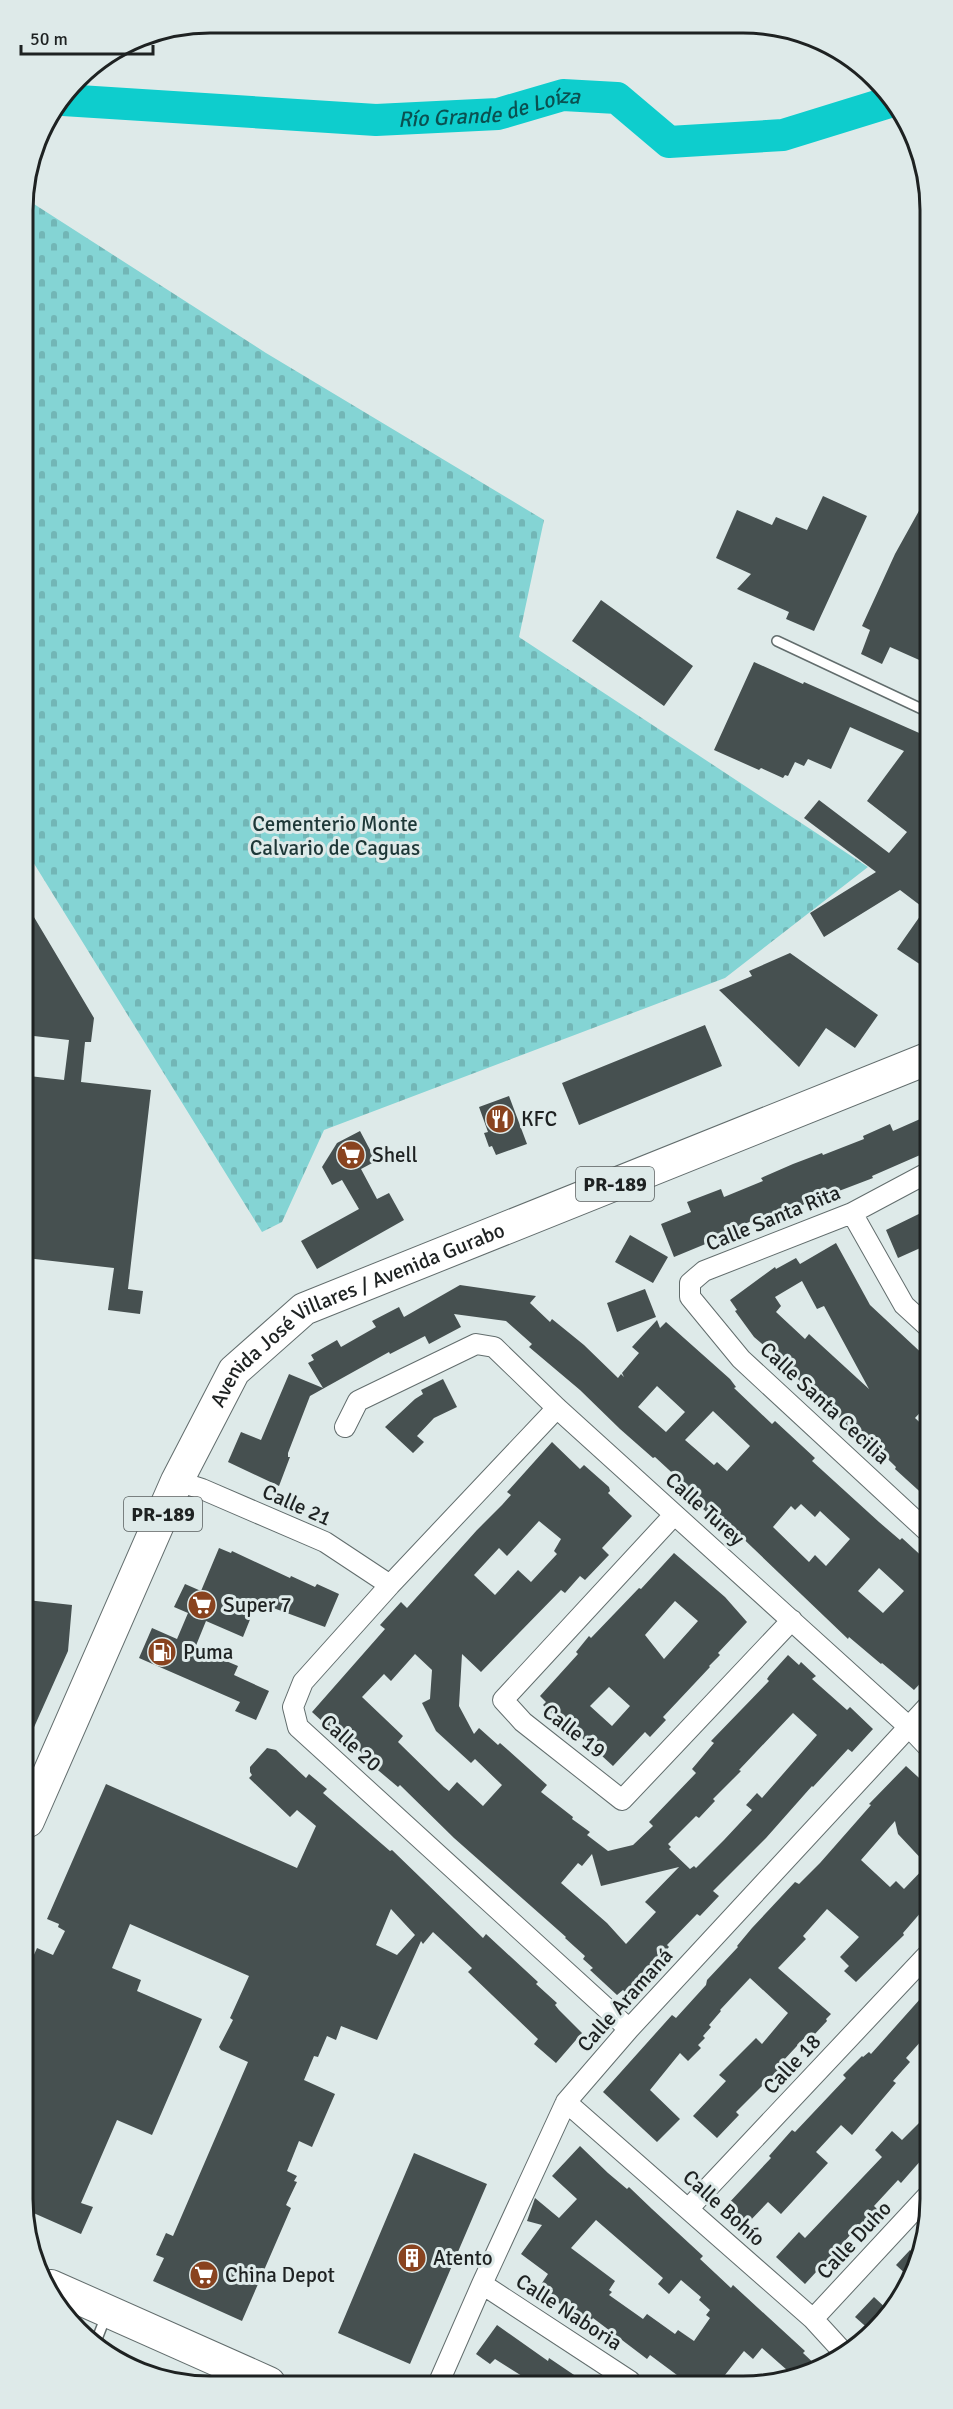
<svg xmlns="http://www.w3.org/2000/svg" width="953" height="2409" viewBox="0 0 953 2409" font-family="Signika,sans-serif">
<defs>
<pattern id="cemetery-stones" width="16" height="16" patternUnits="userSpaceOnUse" patternTransform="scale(1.5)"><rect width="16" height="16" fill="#84d4d4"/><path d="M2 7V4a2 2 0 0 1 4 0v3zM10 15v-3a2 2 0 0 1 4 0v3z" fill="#72b6b6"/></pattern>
</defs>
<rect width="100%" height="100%" fill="#deeae9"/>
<path fill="url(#cemetery-stones)" d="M23 197 266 353 544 520 519 637 868 867 725 978 324 1130 282 1222 262 1232 25 849Z"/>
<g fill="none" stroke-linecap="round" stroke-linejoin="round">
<path stroke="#0ecdcd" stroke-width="32" id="s1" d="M63 100 376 120 498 114 563 95 617 98 669 142 783 135 893 101"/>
</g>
<path fill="#465050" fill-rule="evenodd" d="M823 496 867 516 814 631 786 619 789 612 737 589 751 574 716 558 737 510 772 525 776 517 807 530Z
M925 500 926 663 890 647 882 664 861 654 870 630 862 626 895 554Z
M601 600 693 666 664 706 572 641Z
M754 662 803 684 804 682 926 736 927 969 897 949 925 909 900 890 824 937 810 913 876 872 804 818 819 800 889 853 907 832 867 801 904 751 850 727 831 769 808 759 804 766 795 762 788 776 785 775 783 778 761 768 759 770 714 750Z
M25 902 94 1018 91 1042H85L81 1082 151 1090 128 1289 143 1291 140 1314 108 1310 114 1268 26 1258V1108L29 1076 64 1080 69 1040 25 1035Z
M790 953 878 1015 855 1048 826 1028 799 1067 719 990 752 976 749 971Z
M705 1025 722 1066 579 1125 562 1083Z
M509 1096 527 1144 496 1155 492 1146 489 1147 484 1133 488 1132 479 1107Z
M927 1116V1152L872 1176 873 1178 776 1215 775 1212 719 1234 720 1238 674 1257 661 1224 691 1212 687 1202 721 1189 724 1197 763 1181 761 1178 793 1164 822 1153 823 1155 864 1139 863 1136 890 1124 893 1131Z
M360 1131 376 1161 361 1169 377 1199 389 1193 404 1220 317 1269 301 1241 359 1209 342 1180 332 1185 322 1167 337 1143Z
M927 1210V1245L898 1258 886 1230Z
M630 1235 668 1257 653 1283 615 1262Z
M836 1243 870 1305 928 1359V1404L915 1418 928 1430V1499L895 1469 896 1467 859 1431 850 1424 848 1426 828 1407 826 1409 812 1396 814 1394 788 1370 790 1368 754 1337 735 1311 737 1310 730 1300 775 1267 776 1269 796 1258 800 1264ZM802 1281 817 1309 824 1306 869 1389 809 1334 805 1339 776 1312 781 1306 775 1297Z
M460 1285 536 1296 530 1303 550 1322 552 1319 584 1345 618 1378 621 1374 624 1377 622 1373 639 1353 632 1347 657 1320 660 1328 666 1322 730 1379 736 1387 734 1388 772 1424 775 1421 815 1458 812 1461 879 1522 900 1540 902 1538 927 1561 923 1566 928 1571 929 1674 914 1690 882 1663 881 1664 849 1637 848 1639 731 1527 728 1531 677 1486 681 1481 655 1457 653 1458 620 1429 580 1390 529 1347 532 1344 506 1321 454 1314 461 1327 429 1344 425 1336 390 1354 389 1352 310 1396 288 1453V1457H290L279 1486 228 1462 241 1432 261 1440 289 1374 323 1388 308 1363 314 1360 311 1355 337 1340 341 1347 376 1327 372 1321 399 1307 404 1317ZM657 1386 685 1412 666 1432 638 1407ZM713 1411 750 1446 727 1471 717 1462 714 1465 685 1440ZM801 1504 815 1517 820 1511 850 1539 826 1566 815 1555 809 1562 773 1527 791 1506 795 1510ZM879 1568 904 1591 883 1613 858 1591Z
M645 1289 656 1317 617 1332 607 1303Z
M443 1379 457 1407 434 1418 417 1436 424 1442 413 1453 385 1427 415 1399 423 1394 421 1390Z
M552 1442 580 1469 584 1465 609 1487 610 1491 608 1493 632 1516 602 1548 609 1555 585 1580 580 1576 565 1593 561 1590 481 1672 462 1654 459 1706 474 1734 479 1728 498 1745 500 1743 508 1750 547 1785 541 1792 573 1817 572 1819 590 1832 587 1835 608 1851 633 1845 653 1826 649 1822 696 1773 692 1769 714 1743 711 1741 769 1681 767 1679 769 1676 788 1655 799 1665 801 1662 816 1676 812 1679 847 1710 850 1707 873 1729 852 1752 848 1749 813 1787 812 1786 766 1838 713 1891 719 1896 700 1916 697 1914 667 1945 669 1947 626 1993 623 1990 617 1995 590 1970 593 1968 583 1959 585 1956 565 1938 566 1937 454 1838 400 1785 398 1787 360 1755 362 1753 339 1731 336 1734 312 1712 385 1629 380 1625 401 1602 407 1608 477 1530 502 1505 511 1495 507 1492ZM539 1521 561 1539 554 1551 557 1554 531 1582 518 1570 495 1595 474 1575 499 1548 507 1556ZM415 1654 432 1670 430 1699 422 1703 436 1731 471 1763 475 1759 502 1785 483 1806 457 1782 449 1791 444 1787 398 1742 403 1736 362 1697 384 1674 391 1681ZM793 1713 817 1735 762 1798 757 1793 746 1805 752 1810 724 1840 696 1868 694 1866 690 1869 669 1849 671 1847 668 1844 696 1816 699 1818 715 1801 713 1799 741 1771 739 1770ZM592 1854 601 1886 679 1867 645 1902 656 1912 626 1944 607 1923 561 1883 578 1863 582 1866Z
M219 1548 231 1553 232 1551 290 1578 291 1576 315 1587 317 1584 339 1594 325 1627 257 1602 243 1637 206 1621 195 1648 238 1666 234 1675 269 1691 256 1720 235 1711 240 1702 139 1658 152 1628 177 1639 188 1613 174 1607 185 1584 201 1591Z
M674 1553 725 1597 747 1622 718 1653 720 1655 709 1666 710 1667 663 1717 666 1720 650 1737 645 1732 613 1766 580 1736 578 1738 561 1722 543 1705 546 1702 540 1696 578 1654 576 1652 589 1636 591 1638 639 1588 641 1589ZM675 1601 698 1621 664 1659 645 1635ZM609 1687 630 1706 612 1726 590 1706Z
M27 1600 72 1605 68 1651 27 1743Z
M267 1748 276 1750 306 1778 309 1774 327 1789 323 1793 390 1851 392 1850 483 1938 486 1934 538 1982 536 1984 557 2003 555 2005 559 2010 582 2033 556 2063 534 2044 538 2039 468 1972 472 1968 433 1932 423 1944 421 1941 377 2040 341 2026 336 2040 327 2036 318 2057 314 2056 304 2080 335 2094 312 2147 299 2141 287 2171 297 2176 294 2181 297 2182 286 2205 291 2208 242 2321 153 2281 164 2258 156 2255 166 2233 173 2236 248 2062 221 2050 219 2047 233 2020 230 2018 249 1976 130 1924 112 1968 141 1980 137 1991 202 2019 152 2135 117 2120 81 2203 93 2207 81 2234 29 2211 28 1968 37 1948 53 1955 65 1931 58 1927 59 1924 47 1919 106 1784 297 1868 316 1826 297 1810 290 1817 249 1778 252 1775 250 1772V1767ZM391 1909 415 1935 397 1955 376 1945Z
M906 1766 929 1787V1903L903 1933 904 1935 856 1982 844 1971 849 1966 840 1957 859 1937 827 1909 803 1936 806 1939 778 1968 831 2014 826 2019 827 2021 813 2036 809 2033 782 2062 784 2064 736 2112 739 2115 717 2138 693 2116 726 2081 719 2075 756 2038 762 2044 788 2013 750 1978 720 2010 721 2011 709 2025 711 2027 703 2036 705 2038 698 2045 701 2048 688 2061 680 2053 650 2090 680 2119 657 2142 603 2092 672 2015 676 2018 706 1985 707 1980 738 1947 737 1946 752 1928 795 1882 799 1884 820 1863 871 1805 869 1804ZM895 1821 898 1834 927 1865 904 1889 896 1881 890 1887 861 1860Z
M929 1989 930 2031 906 2058 910 2062 893 2081 896 2083 852 2135 841 2125 816 2152 828 2163 781 2214 768 2202 747 2224 727 2205 771 2158 769 2156 792 2130 795 2132 846 2078 843 2075 862 2056 863 2057 869 2052 871 2054Z
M930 2112V2150L901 2183 898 2180 874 2206 878 2210 856 2234 853 2232 805 2284 776 2257 799 2232 805 2238 882 2157 875 2150 892 2131 902 2140Z
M580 2146 608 2173 627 2189 629 2187 652 2209 703 2256 700 2259 731 2288 733 2285 805 2351 803 2353 819 2368 796 2378 762 2348 753 2359 744 2351 721 2380 685 2381 650 2355 647 2359 593 2318 589 2323 538 2289 548 2274 521 2254 542 2225 527 2221 535 2198 559 2218 577 2199 552 2176ZM596 2220 663 2278 658 2284 669 2294 681 2280 701 2297 699 2300 710 2310 706 2315 710 2318 694 2341 678 2330 675 2334 647 2314 643 2319 609 2295 612 2292 609 2290 615 2281 571 2248Z
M414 2153 487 2184 410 2364 338 2333Z
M910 2250 919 2258 916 2270 911 2279 896 2265Z
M874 2297 890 2312 884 2322 872 2332 855 2317Z
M497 2325 548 2361 549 2358 583 2381H530L495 2359 490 2364 476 2354Z"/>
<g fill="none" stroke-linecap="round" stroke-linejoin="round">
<g stroke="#626d6d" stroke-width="12">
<path id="lane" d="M777 641 926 711
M95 2344 106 2316"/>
</g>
<g stroke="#626d6d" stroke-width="22">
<path id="street" d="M927 1173 852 1213 704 1271 690 1283V1297L741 1359 928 1532
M852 1213 904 1305 928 1327
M557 1408 390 1585 303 1682 293 1707 298 1727 629 2029
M345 1427 358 1401 476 1344 494 1347 557 1408 909 1727 929 1748
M177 1481 202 1489 325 1542 390 1585
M674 1515 503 1700 523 1722 622 1800 792 1620
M566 2102 813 2319 845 2354
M689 2208 929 1953
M482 2284 630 2381
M813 2319 930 2193
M439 2382 482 2284 566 2102 629 2029 929 1705"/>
</g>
<g stroke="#626d6d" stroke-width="34">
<g id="primary">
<path id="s2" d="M28 1821 177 1481 234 1371 304 1309 927 1059"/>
<path d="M51 2286 269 2383"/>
</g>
</g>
<use href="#lane" stroke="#fff" stroke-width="9"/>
<use href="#street" stroke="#fff" stroke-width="20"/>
<use href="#primary" stroke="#fff" stroke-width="32"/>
</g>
<defs>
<g id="restaurant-disc" transform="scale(1.5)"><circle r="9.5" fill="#89431f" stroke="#deeae9"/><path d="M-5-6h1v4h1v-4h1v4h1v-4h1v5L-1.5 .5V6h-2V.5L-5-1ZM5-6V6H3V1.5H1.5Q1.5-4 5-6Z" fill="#fff"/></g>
<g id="supermarket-disc" transform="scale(1.5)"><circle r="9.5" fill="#89431f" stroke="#deeae9"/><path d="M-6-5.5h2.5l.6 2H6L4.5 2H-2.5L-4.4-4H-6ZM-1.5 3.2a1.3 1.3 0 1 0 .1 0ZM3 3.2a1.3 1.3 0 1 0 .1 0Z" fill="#fff"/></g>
<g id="fuel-disc" transform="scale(1.5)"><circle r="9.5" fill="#89431f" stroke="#deeae9"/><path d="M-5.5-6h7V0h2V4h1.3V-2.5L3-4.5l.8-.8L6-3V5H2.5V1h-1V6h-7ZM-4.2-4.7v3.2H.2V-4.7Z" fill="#fff"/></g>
<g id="building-disc" transform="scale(1.5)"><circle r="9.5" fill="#89431f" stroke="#deeae9"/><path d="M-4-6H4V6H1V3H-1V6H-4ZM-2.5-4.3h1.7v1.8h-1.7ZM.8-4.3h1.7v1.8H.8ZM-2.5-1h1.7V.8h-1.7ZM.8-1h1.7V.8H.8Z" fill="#fff"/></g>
</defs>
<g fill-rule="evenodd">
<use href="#restaurant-disc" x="500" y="1119"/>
<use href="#supermarket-disc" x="351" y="1155"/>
<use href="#supermarket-disc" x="202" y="1605"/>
<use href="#fuel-disc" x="162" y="1652"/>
<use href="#building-disc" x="412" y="2258"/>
<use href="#supermarket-disc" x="204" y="2275"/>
</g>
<g text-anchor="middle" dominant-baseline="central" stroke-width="6" stroke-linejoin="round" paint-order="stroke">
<g fill="#deeae9" stroke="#585e5e" stroke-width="1.5">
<rect x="576" y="1167" width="78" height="34" rx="4.5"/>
<rect x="124" y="1497" width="78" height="34" rx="4.5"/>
</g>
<g font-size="20" font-weight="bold" fill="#1e2222">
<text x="615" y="1184">PR-189</text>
<text x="163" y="1514">PR-189</text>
</g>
<g font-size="21" fill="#1d3737" stroke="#deeae9">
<text x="335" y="824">Cementerio Monte<tspan x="335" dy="24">Calvario de Caguas</tspan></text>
</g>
<g font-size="21" fill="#1e2222" stroke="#deeae9" text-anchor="start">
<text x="521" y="1119">KFC</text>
<text x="372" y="1155">Shell</text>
<text x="223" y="1605">Super 7</text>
<text x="183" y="1652">Puma</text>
<text x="433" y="2258">Atento</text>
<text x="225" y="2275">China Depot</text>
</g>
<g font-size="21" fill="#1e2222" stroke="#deeae9">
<text transform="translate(773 1218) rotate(-22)">Calle Santa Rita</text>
<text stroke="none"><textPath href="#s2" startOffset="630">Avenida José Villares / Avenida Gurabo</textPath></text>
<text transform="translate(825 1403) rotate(43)">Calle Santa Cecilia</text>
<text transform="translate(297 1505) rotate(24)">Calle 21</text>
<text transform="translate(705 1509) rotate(42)">Calle Turey</text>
<text transform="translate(574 1731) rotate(38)">Calle 19</text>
<text transform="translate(351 1743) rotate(42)">Calle 20</text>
<text transform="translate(625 2000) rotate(-48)">Calle Aramaná</text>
<text transform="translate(792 2064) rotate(-47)">Calle 18</text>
<text transform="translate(724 2208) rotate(42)">Calle Bohío</text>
<text transform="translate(854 2240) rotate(-47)">Calle Duho</text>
<text transform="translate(569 2312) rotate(33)">Calle Naboria</text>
</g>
<g font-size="22" font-style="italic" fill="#0a5151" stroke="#deeae9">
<text stroke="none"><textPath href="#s1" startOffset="428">Río Grande de Loíza</textPath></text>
</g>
</g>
<path d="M0 0H953V2409H0ZM210 33H743A177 177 0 0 1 920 210V2199A177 177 0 0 1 743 2376H210A177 177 0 0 1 33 2199V210A177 177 0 0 1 210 33Z" fill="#deeae9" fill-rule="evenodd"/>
<path fill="none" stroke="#1e2222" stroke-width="3" d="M210 33H743A177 177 0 0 1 920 210V2199A177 177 0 0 1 743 2376H210A177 177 0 0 1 33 2199V210A177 177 0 0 1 210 33Z"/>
<path d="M21 45v9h132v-9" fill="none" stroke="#1e2222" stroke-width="3"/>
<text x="30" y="45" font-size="18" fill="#1e2222" stroke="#deeae9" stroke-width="4.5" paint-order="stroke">50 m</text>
</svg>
